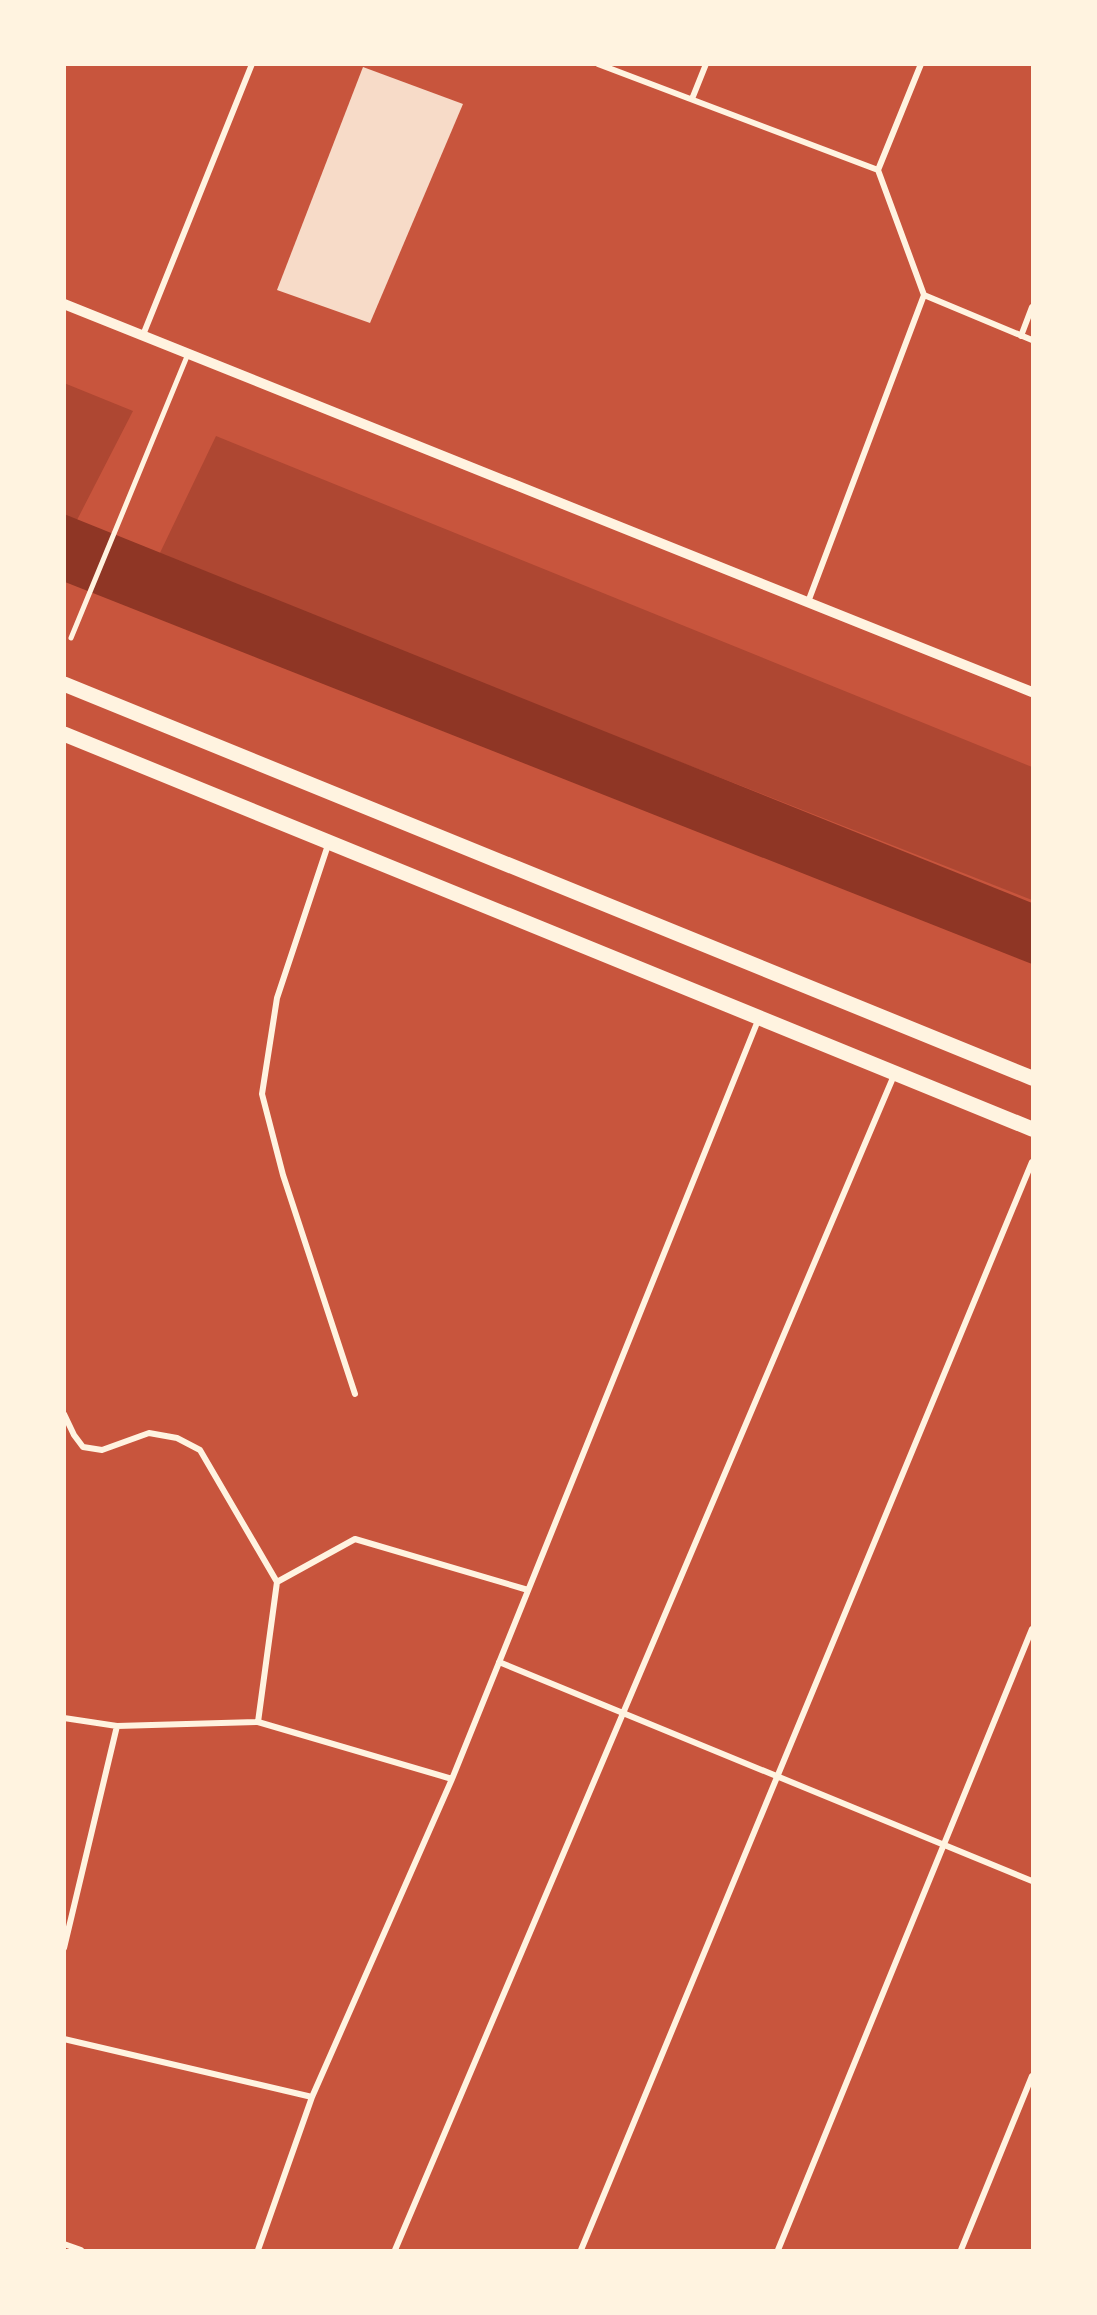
<svg xmlns="http://www.w3.org/2000/svg" width="1097" height="2315" viewBox="0 0 1097 2315" font-family="'DM Sans',sans-serif">
<rect width="100%" height="100%" fill="#c8553d"/>
<path fill="#ae4732" d="M64 383 133 411 77 520 65 515Z
M216 436 1032 767V900L158 557Z"/>
<path fill="#8f3625" d="M64 514 1032 903V964L65 582Z"/>
<path fill="#f7dbc8" d="M363 67 463 104 370 323 277 290Z"/>
<g fill="none" stroke-linecap="round" stroke-linejoin="round">
<path stroke="#fff3e0" stroke-width="5" d="M71 638 188 354"/>
<path stroke="#fff3e0" stroke-width="6" d="M598 64 878 170
M692 99 706 64
M924 295 1032 340
M143 335 252 64
M1021 336 1032 307
M808 602 924 295 878 170 921 64
M329 842 277 998 262 1094 283 1175 355 1394
M64 1414 74 1435 83 1447 102 1450 149 1433 177 1438 200 1450 277 1582 258 1722
M277 1582 355 1539 528 1590
M499 1662 1032 1881
M64 1718 117 1726 258 1722 452 1779
M64 1948 117 1726
M64 2039 312 2097
M64 2244 81 2250
M258 2250 312 2097 452 1779 759 1018
M395 2250 895 1073
M581 2250 1032 1162
M778 2250 1032 1629
M961 2250 1032 2076"/>
<path stroke="#fff3e0" stroke-width="10" d="M64 304 1032 692"/>
<path stroke="#fff3e0" stroke-width="15" d="M64 684 1032 1078
M64 734 1032 1129"/>
</g>
<rect width="1097" height="2315" fill="none" stroke="#fff3e0" stroke-width="132"/>
</svg>
